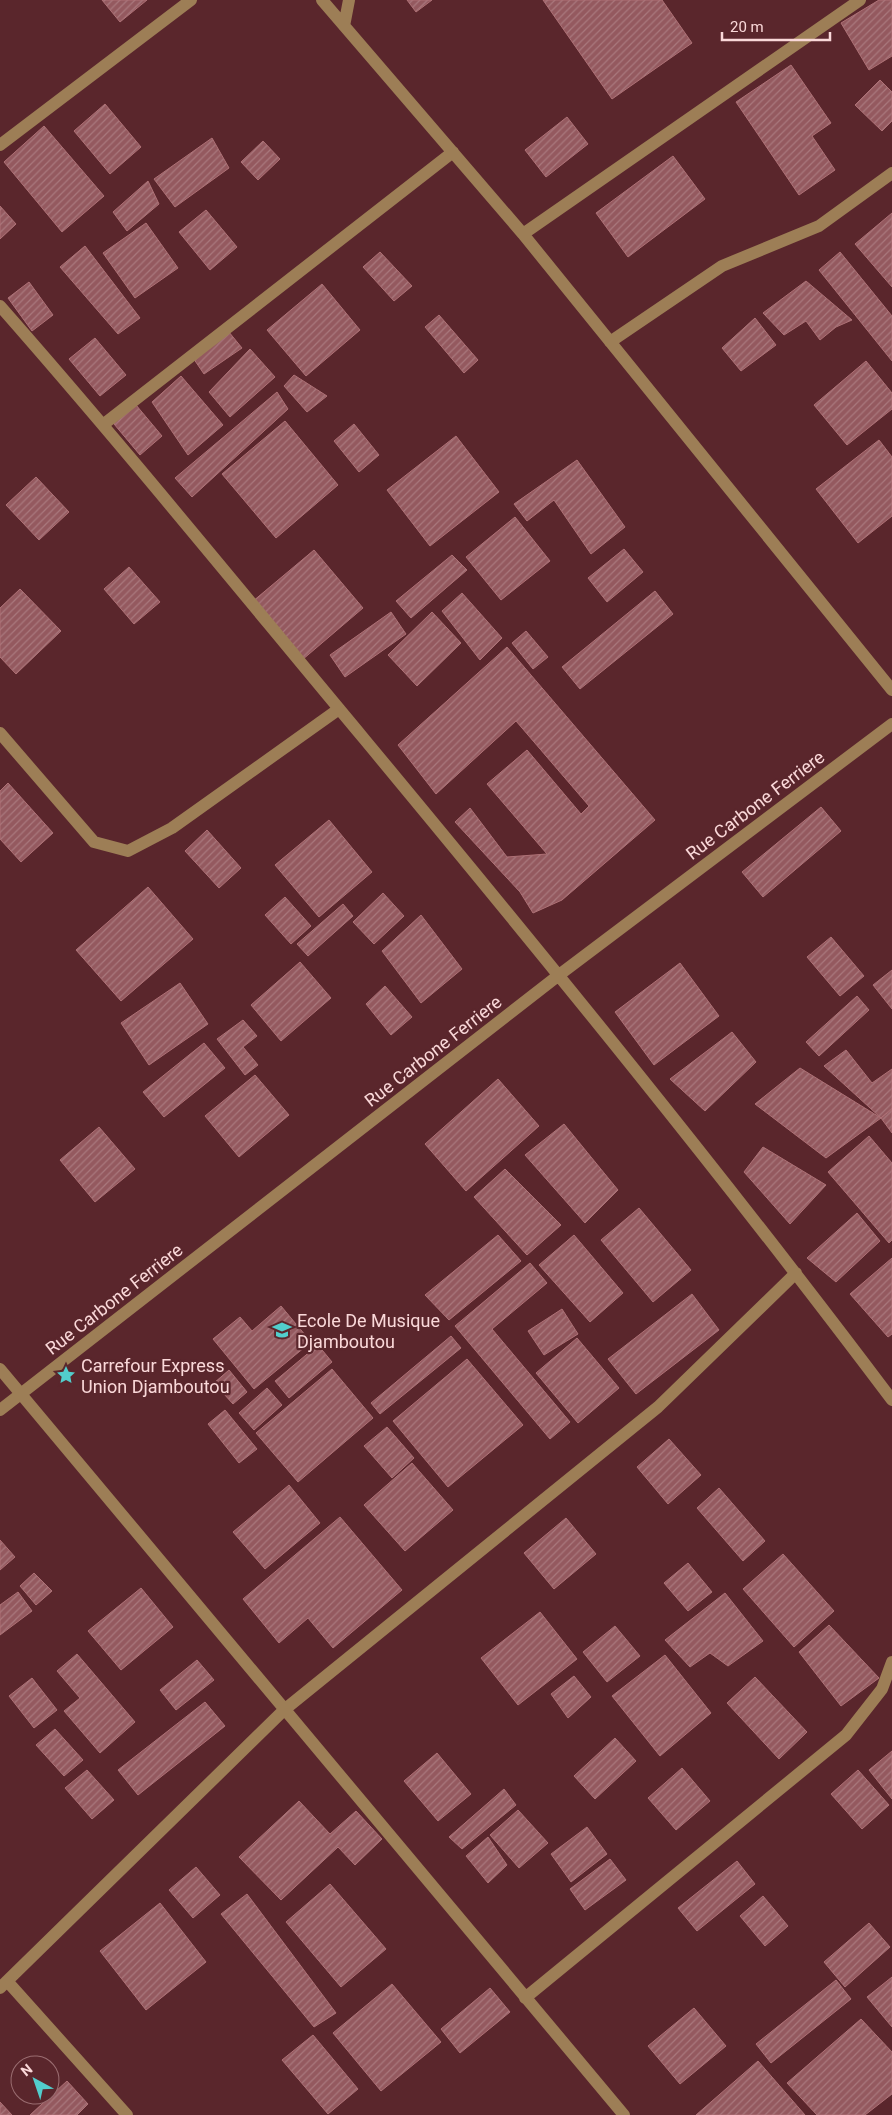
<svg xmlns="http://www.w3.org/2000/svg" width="892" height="2115" viewBox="0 0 892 2115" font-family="Roboto,sans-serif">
<defs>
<pattern id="building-hatch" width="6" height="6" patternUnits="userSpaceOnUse" patternTransform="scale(1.25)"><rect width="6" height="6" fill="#94595f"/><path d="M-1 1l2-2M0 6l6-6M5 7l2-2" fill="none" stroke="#a9787d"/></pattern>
</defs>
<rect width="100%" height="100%" fill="#5a262c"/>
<path fill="url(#building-hatch)" stroke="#ae7176" d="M102 0H147L120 22Z
M407 0H432L416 12Z
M543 0H662L692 43 612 99Z
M879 0H892V56L869 70 841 23Z
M791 65 831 123 812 136 835 170 799 195 736 102Z
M880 80 892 92V121L882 131 855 105Z
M105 104 141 147 110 174 74 131Z
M567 117 588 144 546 177 525 150Z
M44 126 104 196 62 232 4 162Z
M212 138 229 168 175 207 154 179Z
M263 141 280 159 258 180 241 162Z
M673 156 705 199 628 257 596 213Z
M148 181 159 204 127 231 113 212Z
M0 206 16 224 0 239Z
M206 210 237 247 210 270 179 232Z
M892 213V287L855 244Z
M146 223 178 268 135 298 103 253Z
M85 246 140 318 118 334 60 267Z
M380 252 412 286 394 301 363 267Z
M840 252 892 316V361L819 270Z
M806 281 852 320 836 327 820 340 806 321 784 335 763 313Z
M29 282 53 315 32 331 8 298Z
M322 284 360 330 306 376 267 330Z
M439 315 478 360 464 373 425 327Z
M755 318 776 345 741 371 722 348Z
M224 326 242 348 204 374 189 352Z
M95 338 126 375 100 396 69 359Z
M250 349 275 377 230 417 209 392Z
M866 361 892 393V409L847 445 814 405Z
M294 375 327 396 307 412 284 386Z
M181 376 223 425 188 455 152 402Z
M277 392 288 409 192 497 175 478Z
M136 405 162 436 140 455 114 424Z
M285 421 338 485 276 538 222 474Z
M354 424 379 455 359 472 334 441Z
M456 436 499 492 430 546 387 490Z
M879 440 892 457V516L858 543 816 489Z
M577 460 625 527 591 554 554 500 527 521 514 504Z
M36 477 69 512 39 540 6 505Z
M515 517 550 561 501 600 466 557Z
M624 549 643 572 607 602 588 578Z
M314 550 363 608 302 660 252 602Z
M452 555 467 570 411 618 396 601Z
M129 567 160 602 134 624 104 589Z
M20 589 61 631 16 674 0 657V608Z
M655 591 673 614 580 689 562 667Z
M462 593 502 638 480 660 442 611Z
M391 612 406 634 345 677 330 655Z
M432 612 461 643 417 686 388 655Z
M526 631 548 657 533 669 512 643Z
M507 647 655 820 562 900 533 913 520 892 455 822 470 808 507 857 547 854 487 784 527 750 581 814 589 806 516 721 436 794 398 745Z
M8 783 53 833 21 862 0 839V791Z
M821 807 841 831 763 897 742 872Z
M329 820 372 872 319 917 275 865Z
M207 830 241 868 219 888 185 851Z
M148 887 193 939 121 1001 76 950Z
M383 893 404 916 374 944 353 922Z
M285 897 311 926 291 944 265 915Z
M343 904 353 916 308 956 297 944Z
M421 915 462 969 421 1003 382 951Z
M831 937 864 976 840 996 807 957Z
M300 962 331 998 281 1041 251 1005Z
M680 963 719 1016 654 1065 615 1012Z
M892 970V1009L873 985Z
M180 983 208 1024 149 1065 121 1023Z
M385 986 412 1017 391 1035 366 1004Z
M857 996 869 1010 819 1056 806 1042Z
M243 1020 257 1036 243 1047 258 1065 245 1075 217 1039Z
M732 1032 756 1062 705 1111 670 1079Z
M204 1043 225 1068 164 1117 143 1092Z
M846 1050 872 1083 892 1069V1108L881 1118 824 1066Z
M800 1068 881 1118 826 1158 755 1104Z
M255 1075 289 1115 239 1157 205 1116Z
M498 1079 539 1126 466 1191 425 1144Z
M892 1109V1133L881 1118Z
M564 1124 618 1190 585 1223 525 1155Z
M99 1127 135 1169 95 1202 60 1160Z
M869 1136 892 1163V1240L889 1243 828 1172Z
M763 1147 826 1185 790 1224 744 1172Z
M505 1169 561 1225 527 1255 474 1197Z
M639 1208 691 1270 653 1302 601 1240Z
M857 1213 880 1241 836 1282 807 1258Z
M498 1235 521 1261 449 1320 425 1295Z
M574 1235 623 1293 590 1322 539 1265Z
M892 1258V1334L888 1337 850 1294Z
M530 1263 547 1283 492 1329 570 1422 550 1439 455 1326Z
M692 1294 719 1330 636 1394 608 1359Z
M281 1306 311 1342 254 1389 213 1339 240 1317 252 1331Z
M562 1309 578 1334 544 1355 528 1331Z
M451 1336 461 1348 380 1414 371 1403Z
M577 1338 619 1388 578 1423 536 1373Z
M318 1345 332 1362 289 1398 275 1381Z
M467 1359 523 1425 448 1487 393 1421Z
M332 1369 373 1418 298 1482 256 1433Z
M229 1370 247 1392 233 1404 214 1383Z
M267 1388 282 1405 254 1430 239 1413Z
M225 1410 257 1449 239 1463 208 1424Z
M387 1427 414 1458 392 1478 364 1446Z
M669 1439 701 1475 668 1504 637 1467Z
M412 1463 453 1510 405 1551 364 1505Z
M289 1485 320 1523 265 1569 233 1532Z
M719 1488 765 1541 743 1561 697 1508Z
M340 1517 402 1590 333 1648 308 1618 279 1643 243 1599Z
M566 1518 596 1554 554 1589 524 1553Z
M0 1540 15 1557 0 1570Z
M783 1554 834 1611 794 1647 743 1589Z
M688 1563 712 1592 688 1611 664 1583Z
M34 1573 52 1591 36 1605 20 1586Z
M141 1588 173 1627 121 1670 88 1631Z
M18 1592 32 1611 0 1635V1605Z
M725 1593 763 1641 728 1666 710 1653 690 1667 665 1640Z
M540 1612 577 1659 518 1705 481 1658Z
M829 1625 879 1678 841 1706 799 1652Z
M615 1626 640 1656 607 1682 583 1652Z
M77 1654 135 1722 100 1753 64 1711 80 1698 57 1671Z
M665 1655 711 1713 660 1756 612 1696Z
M197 1660 214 1680 176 1710 160 1690Z
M574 1676 591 1697 568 1718 551 1694Z
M755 1677 807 1732 779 1759 727 1703Z
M32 1678 57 1710 34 1728 9 1696Z
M205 1702 225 1726 138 1795 118 1770Z
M55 1729 83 1760 64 1776 36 1745Z
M615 1738 636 1761 595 1799 574 1776Z
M892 1751V1799L869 1770Z
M437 1753 471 1794 438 1821 404 1781Z
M682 1768 710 1801 676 1830 648 1798Z
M87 1770 114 1800 92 1819 65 1788Z
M858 1770 889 1805 862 1829 831 1794Z
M504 1789 516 1805 462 1849 449 1837Z
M299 1801 330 1834 356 1811 382 1839 355 1865 338 1847 281 1900 239 1857Z
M518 1810 548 1843 519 1868 490 1835Z
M587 1827 607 1854 571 1882 551 1854Z
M488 1837 507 1865 488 1883 466 1856Z
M610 1859 626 1880 585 1910 570 1889Z
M737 1861 755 1884 697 1931 678 1908Z
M196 1867 220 1895 193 1918 169 1890Z
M330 1884 386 1949 341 1987 286 1922Z
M247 1894 336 2013 314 2027 221 1914Z
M763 1896 788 1926 765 1946 740 1916Z
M160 1903 206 1962 146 2010 100 1951Z
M869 1923 890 1947 845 1987 824 1962Z
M892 1977V2027L867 1997Z
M836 1980 851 1999 771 2063 756 2044Z
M392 1984 441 2042 381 2091 333 2033Z
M490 1988 510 2012 460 2053 441 2029Z
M694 2008 726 2046 680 2084 648 2046Z
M861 2019 892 2052V2094L865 2115H817L787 2083Z
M313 2035 358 2089 328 2114 282 2060Z
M758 2061 805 2115H696Z
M67 2081 88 2104 77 2115H30Z
M0 2102 12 2115H0Z"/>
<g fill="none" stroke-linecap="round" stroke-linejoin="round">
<path stroke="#9d7e56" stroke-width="12" d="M322 0 523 234 892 690
M344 26 349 0
M0 145 191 0
M523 234 860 0
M0 306C125 448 244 595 365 740 545 957 723 1175 892 1400
M610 342 722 266 819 226 892 173
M104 424 453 152
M0 733 94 842 128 851 172 828 339 709
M0 1369 624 2115
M0 1410 559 975 892 724
M7 1981 127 2115
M0 1988 284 1710 658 1407 796 1273
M525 1998 846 1735 882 1689 892 1662"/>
</g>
<defs>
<g id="university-bare" transform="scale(1.5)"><path d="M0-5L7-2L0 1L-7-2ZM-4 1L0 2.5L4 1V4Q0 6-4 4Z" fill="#52cdcc" stroke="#5a262c" stroke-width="2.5" paint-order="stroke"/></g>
<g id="sight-bare" transform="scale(1.5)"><path d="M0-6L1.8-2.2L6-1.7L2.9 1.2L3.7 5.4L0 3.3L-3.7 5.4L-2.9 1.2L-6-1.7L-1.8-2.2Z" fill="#52cdcc" stroke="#5a262c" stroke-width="2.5" paint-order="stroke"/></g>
</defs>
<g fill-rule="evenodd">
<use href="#university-bare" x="282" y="1330"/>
<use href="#sight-bare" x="66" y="1375"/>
</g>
<g text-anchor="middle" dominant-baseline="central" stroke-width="4.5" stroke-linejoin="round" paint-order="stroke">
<g font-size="18" fill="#fad8d9" stroke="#5a262c">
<text transform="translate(755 805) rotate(-37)">Rue Carbone Ferriere</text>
<text transform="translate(433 1051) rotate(-38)">Rue Carbone Ferriere</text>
<text transform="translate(114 1299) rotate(-38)">Rue Carbone Ferriere</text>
</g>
<g font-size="18" fill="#fad8d9" stroke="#5a262c" text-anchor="start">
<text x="297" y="1320">Ecole De Musique<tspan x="297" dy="21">Djamboutou</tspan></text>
<text x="81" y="1365">Carrefour Express<tspan x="81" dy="21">Union Djamboutou</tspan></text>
</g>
</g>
<g transform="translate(35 2080) rotate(320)"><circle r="24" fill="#5a262c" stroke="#9a6d71"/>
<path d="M0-4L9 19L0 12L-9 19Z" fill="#52cdcc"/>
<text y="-8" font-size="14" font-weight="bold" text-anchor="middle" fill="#fad8d9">N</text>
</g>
<path d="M722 32v8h108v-8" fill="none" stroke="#fad8d9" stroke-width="2.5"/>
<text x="730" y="32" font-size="15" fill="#fad8d9" stroke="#5a262c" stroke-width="4" paint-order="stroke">20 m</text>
</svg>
